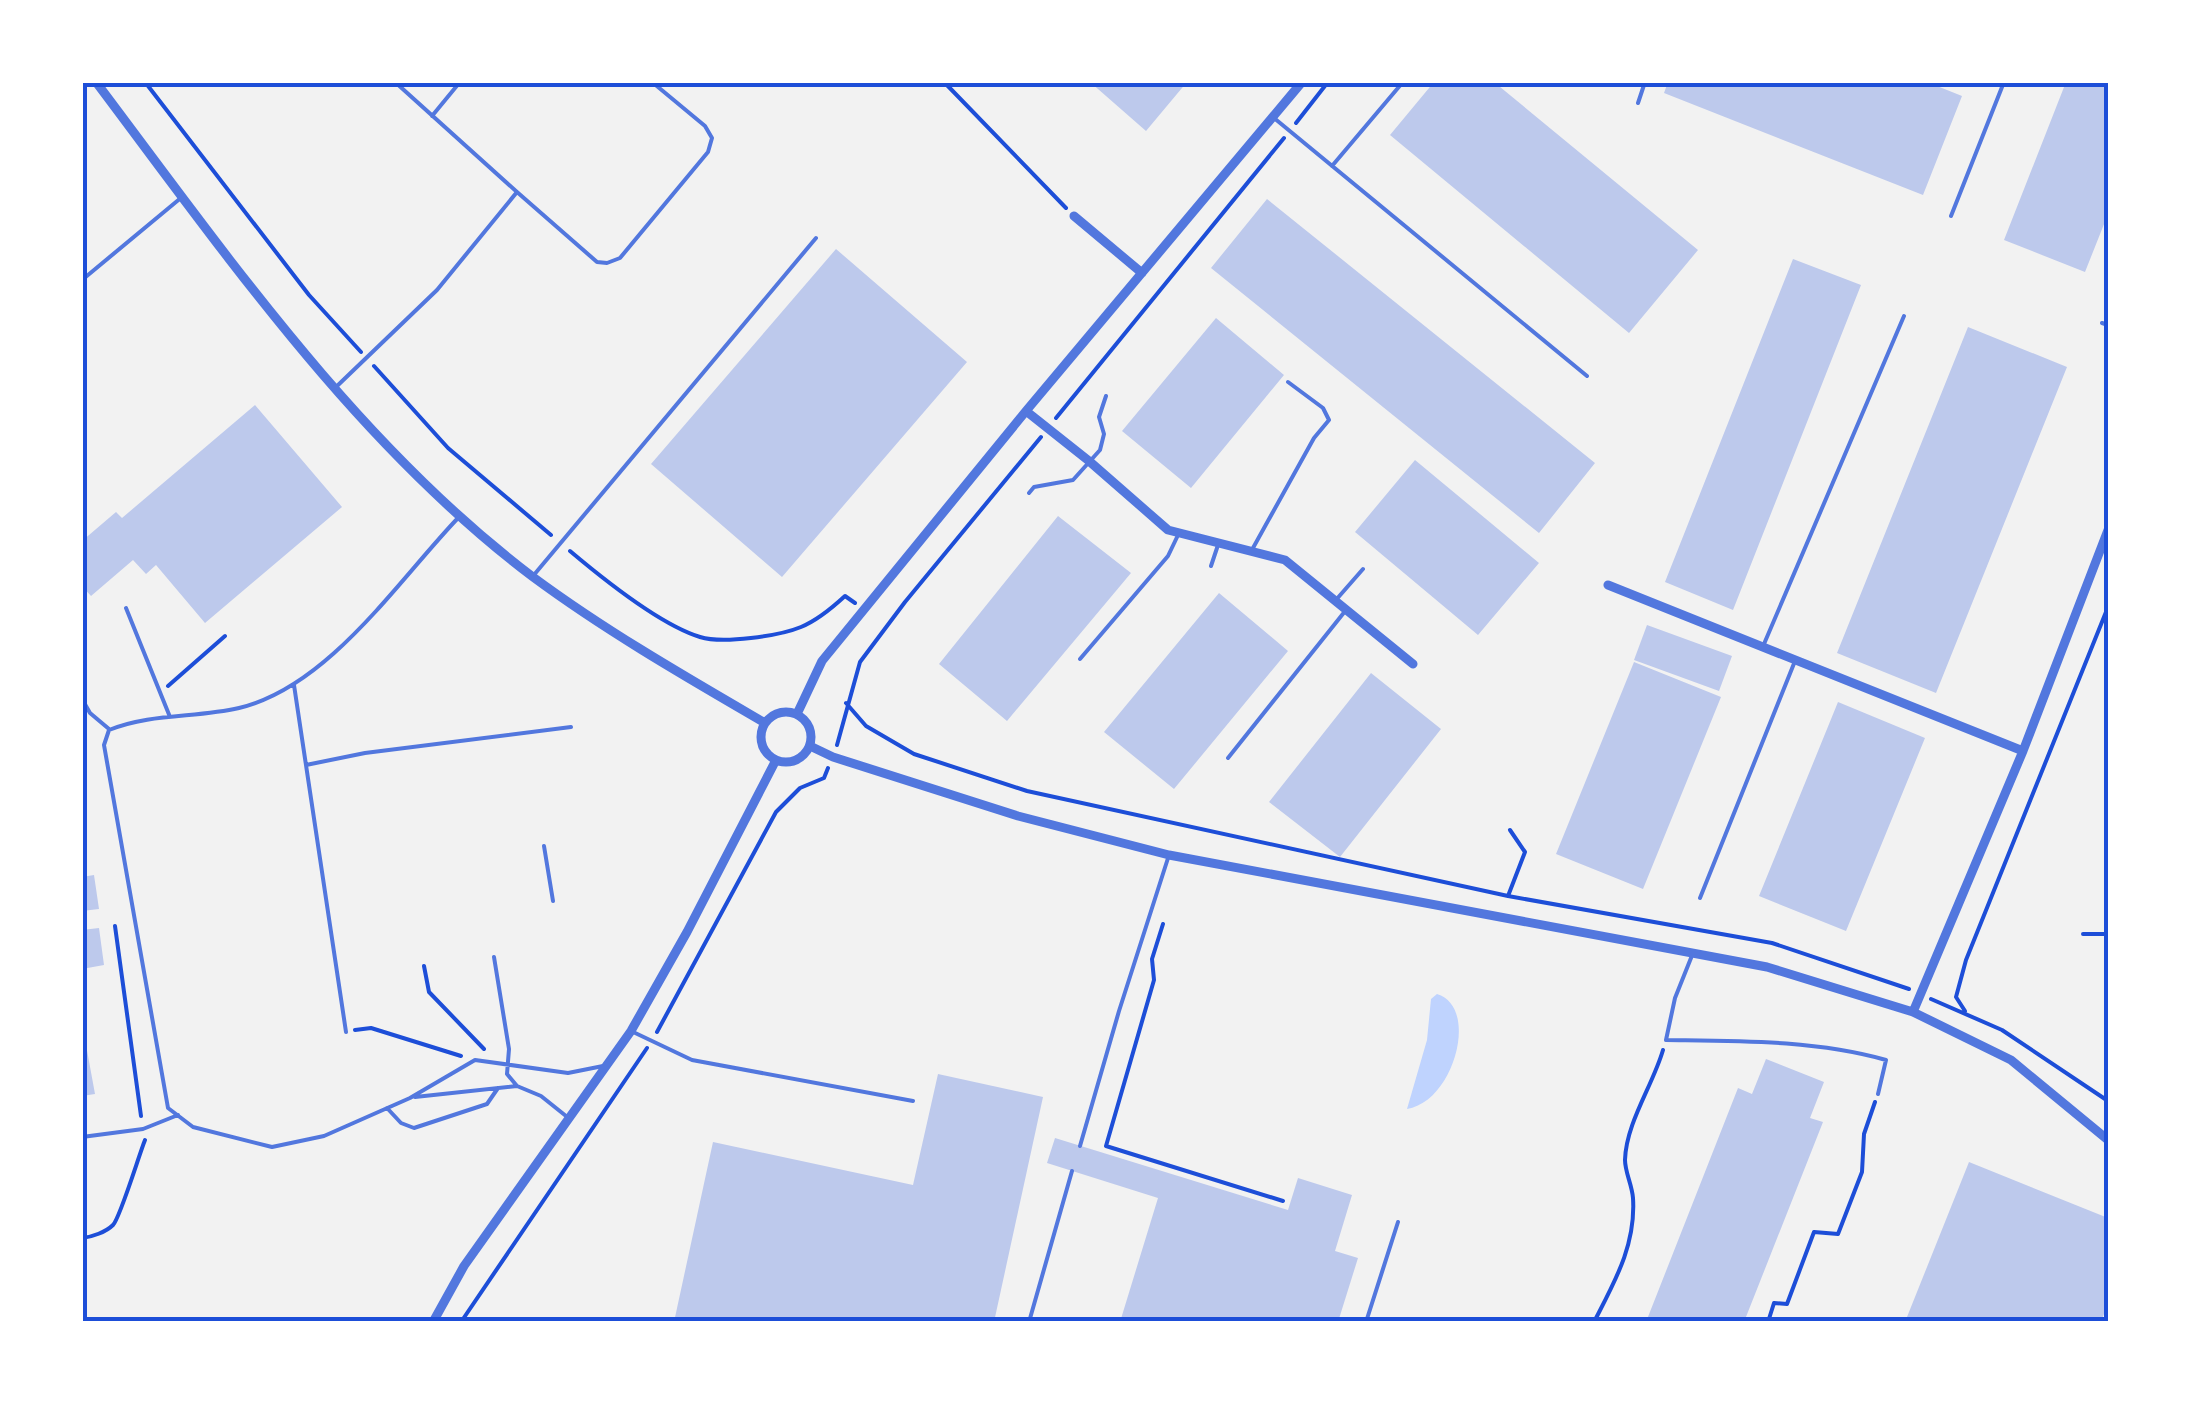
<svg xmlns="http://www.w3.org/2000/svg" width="2191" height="1404" viewBox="0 0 2191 1404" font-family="'Asap Condensed',sans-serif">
<rect width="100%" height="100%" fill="#f2f2f2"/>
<path fill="#bfd3fe" d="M1437 994C1480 1007 1454 1102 1407 1109L1427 1040 1431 999Z"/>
<path fill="#bdc9ec" d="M1090 82H1187L1146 131Z
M1434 82H1494L1698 250 1629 333 1390 135Z
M1668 82H1927L1962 96 1923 195 1664 93Z
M2066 82H2108V214L2085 272 2004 240Z
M1267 199 1595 463 1539 533 1211 268Z
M836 249 967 362 782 577 651 464Z
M1793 259 1861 285 1733 610 1665 582Z
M1216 318 1284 375 1191 488 1122 431Z
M1968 327 2067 367 1936 693 1837 653Z
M255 405 342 507 205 623 156 565 146 574 133 560 91 596 82 586V541L116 512 122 518Z
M1415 460 1539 563 1478 635 1355 532Z
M1058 516 1131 573 1007 721 939 664Z
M1219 593 1288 651 1174 789 1104 732Z
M1647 625 1732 656 1719 691 1634 660Z
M1634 662 1721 697 1643 889 1556 854Z
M1371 673 1441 729 1340 857 1269 802Z
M1838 702 1925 738 1846 931 1759 896Z
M94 875 99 909 82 911V877Z
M99 928 104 965 82 969V930Z
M82 1023 95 1094 82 1096Z
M1766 1059 1824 1082 1810 1118 1823 1122 1744 1322H1646L1738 1088 1752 1094Z
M938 1074 1043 1097 994 1322H674L713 1142 913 1185Z
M1055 1138 1288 1210 1298 1178 1352 1195 1335 1251 1358 1258 1338 1322H1120L1158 1198 1047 1163Z
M1969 1162 2108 1218V1303L2101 1322H1905Z"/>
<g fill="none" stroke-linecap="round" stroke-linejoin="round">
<path stroke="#1d4ed8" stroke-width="4" d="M145 82 309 295 361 352
M944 82 1066 208
M1296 123 1328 82
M374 366 448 448 551 535
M1056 418 1284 138
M570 551C602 578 661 625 700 637 723 644 779 636 801 627 818 620 832 608 845 596L855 603
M168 686 225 636
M846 703 866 726 914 754 1027 791 1508 896 1772 943 1909 989
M837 745 860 662 905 602 1041 437
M1508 896 1525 852 1510 830
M1163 924 1152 959 1154 980 1106 1146 1283 1201
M115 926 141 1116
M2083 934H2108
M424 966 429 992 484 1049
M1931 999 2002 1030 2108 1101
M1965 1011 1956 997 1966 960 2108 607
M355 1030 371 1028 461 1056
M657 1032 776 812 800 788 824 778 828 768
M82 1238C92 1237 106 1232 113 1225 120 1218 139 1155 145 1140
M461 1322 647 1048
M1594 1322C1615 1281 1636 1245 1633 1198 1632 1185 1625 1172 1625 1160 1626 1123 1653 1085 1663 1050
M1768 1322 1774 1303 1787 1304 1814 1232 1838 1234 1862 1172 1864 1134 1875 1102"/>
<path stroke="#5277de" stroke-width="4" d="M395 82 517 192
M1638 103 1645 82
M432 116 460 82
M1274 118 1587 376
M1332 166 1403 82
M1951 216 2004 82
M82 280 182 197
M2102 323 2108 325
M336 387 437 290 517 192 597 262 607 263 620 258 708 152 712 138 705 126 652 82
M1029 493 1034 487 1073 480 1100 450 1104 434 1099 417 1106 396
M458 518C397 582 328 687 239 708 196 718 151 713 109 730L104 745 168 1108 193 1127 272 1147 324 1136 410 1098 475 1060 568 1073 603 1066
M1253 548 1314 438 1329 420 1323 408 1288 382
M1211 566 1218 545
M533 576 816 238
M1335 601 1363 569
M126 608 170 717
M1764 644 1904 316
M1080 659 1168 556 1179 533
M294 685 346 1032
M82 699 90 713 109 729
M1228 758 1346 610
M306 765 365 753 571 727
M544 846 553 901
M1700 898 1795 661
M1693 953 1675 998 1666 1040C1739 1041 1815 1040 1886 1060L1878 1094
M494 957 509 1049 507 1074 517 1086
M631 1031 692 1060 913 1101
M415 1097 517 1086 541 1096 566 1116
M387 1108 401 1123 414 1128 487 1104 498 1088
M82 1137 143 1129 178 1115
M1080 1146 1119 1011 1169 855
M1029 1322 1072 1171
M1366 1322 1398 1222"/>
<path stroke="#5277de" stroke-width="9" d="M96 82C227 256 358 445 533 577 606 631 686 677 765 723
M1074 216 1142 273
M1026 411 1089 461 1168 530 1285 560 1413 664
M1608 585 2023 751
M761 737a25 25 0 1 1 50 0a25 25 0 1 1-50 0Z
M797 714 822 661 1026 411 1302 82
M810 746 833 757 1018 816 1169 855 1767 967 1913 1012 2011 1060 2108 1140
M1913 1012 2023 751 2108 530
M433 1322 464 1266 631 1031 687 932 776 760"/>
</g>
<rect width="2191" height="1404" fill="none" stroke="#ffffff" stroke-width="170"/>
<rect x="85" y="85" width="2021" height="1234" fill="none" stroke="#1d4ed8" stroke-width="4"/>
</svg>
